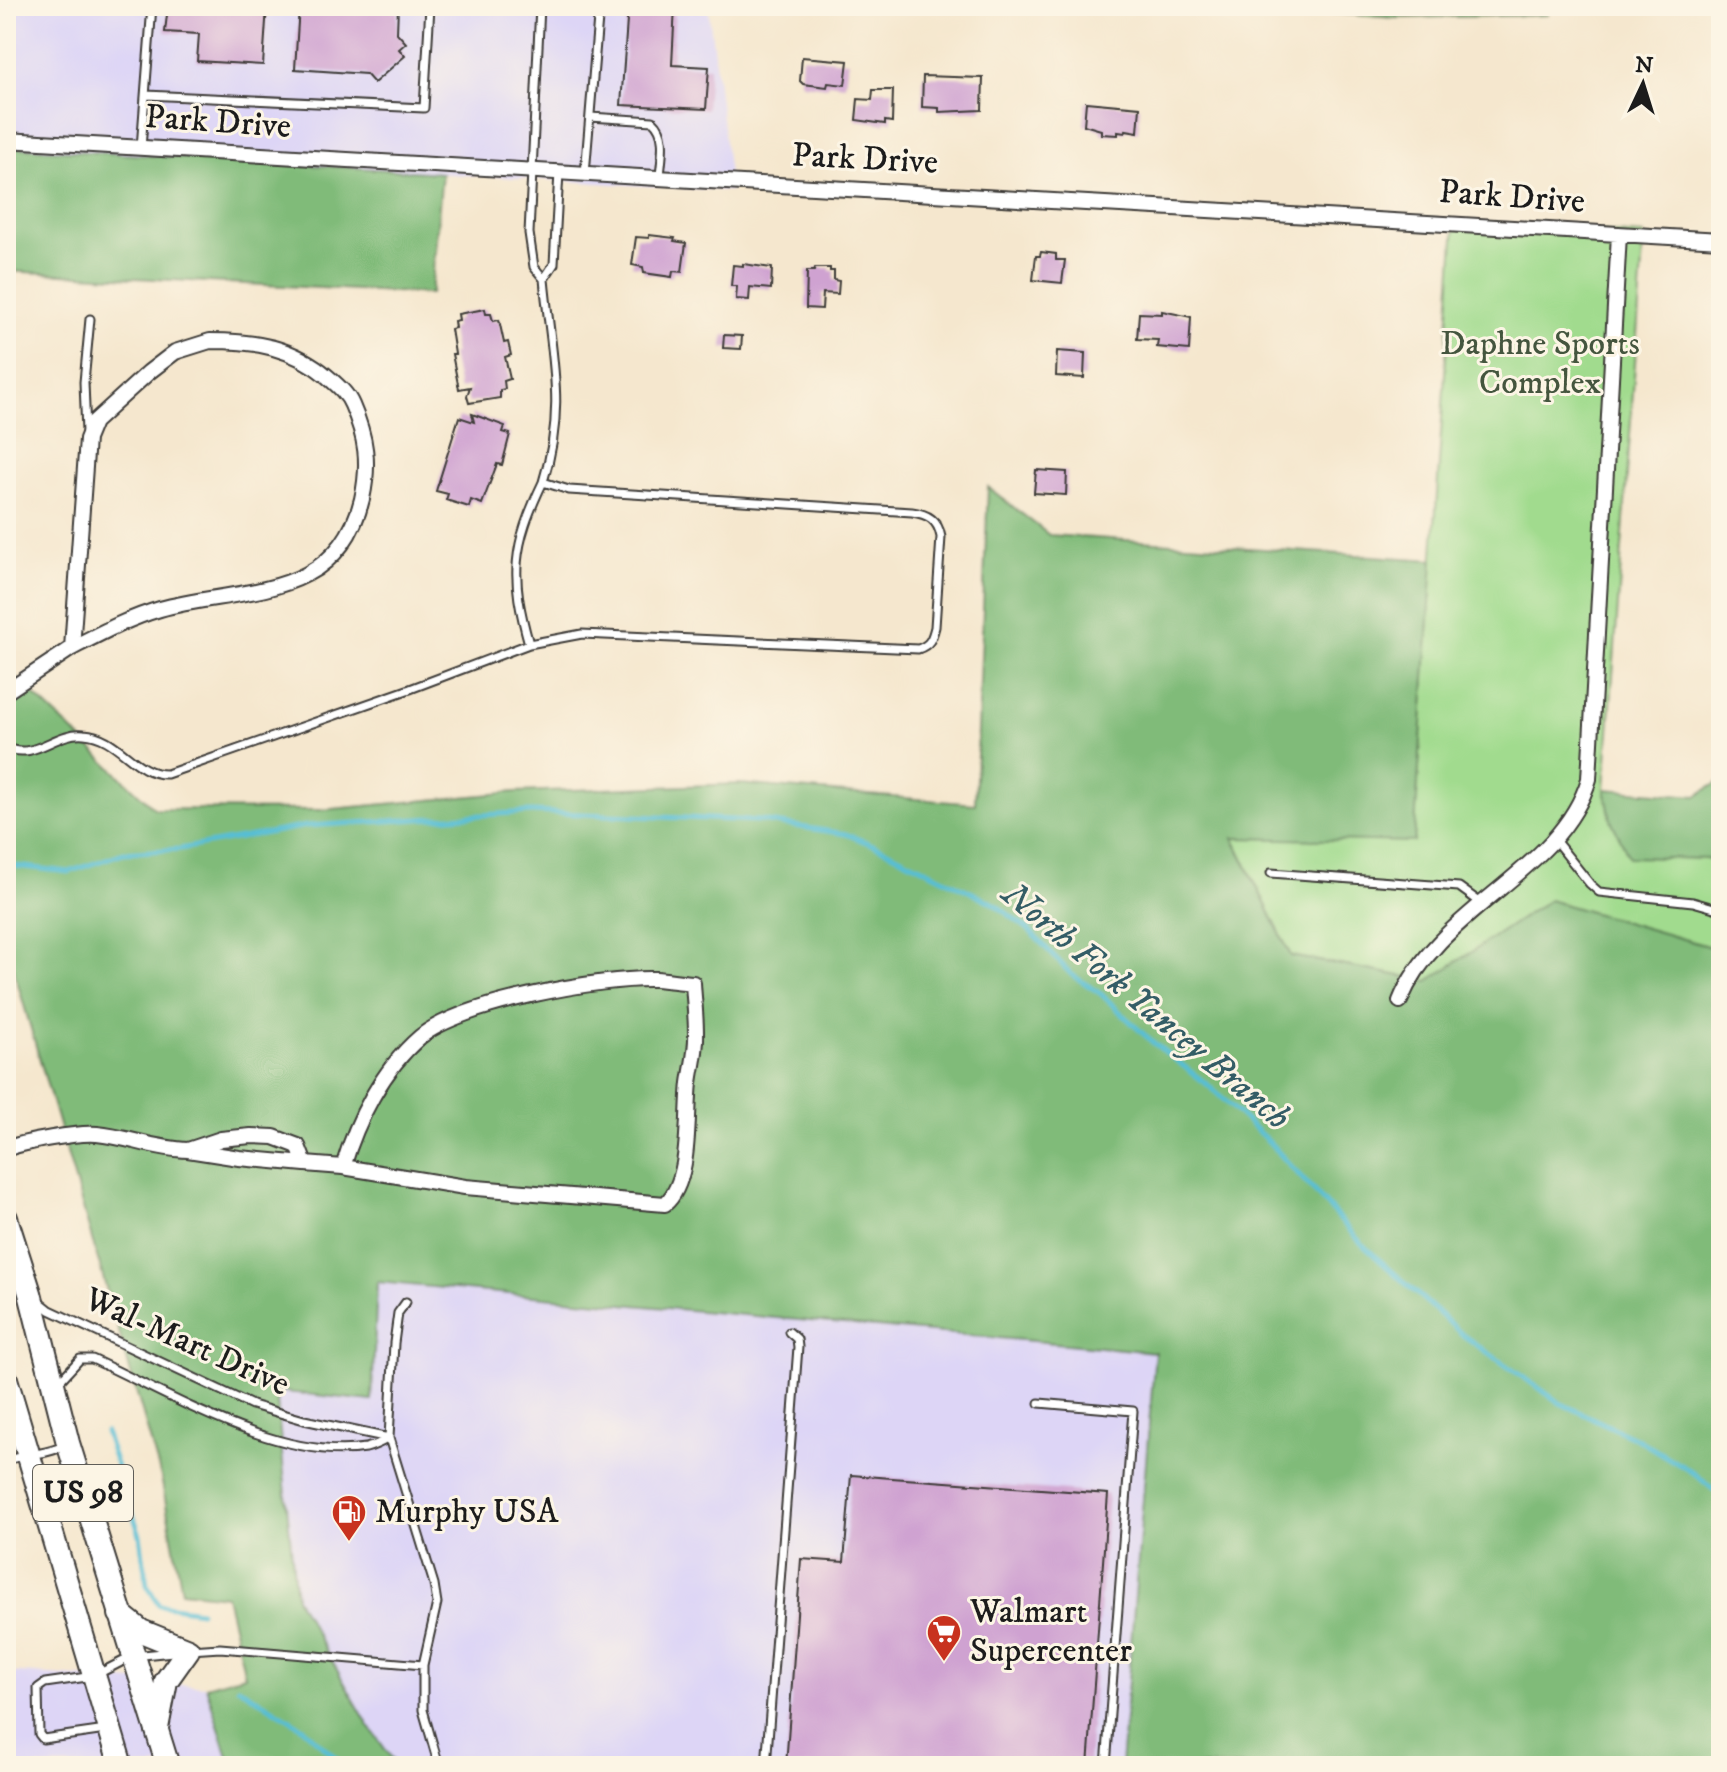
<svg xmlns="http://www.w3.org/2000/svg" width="1727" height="1772" viewBox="0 0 1727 1772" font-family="'IM FELL DW Pica',serif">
<rect width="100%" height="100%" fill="#fcf5e5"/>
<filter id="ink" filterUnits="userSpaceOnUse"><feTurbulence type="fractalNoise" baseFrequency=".0125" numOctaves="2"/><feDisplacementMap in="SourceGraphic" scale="16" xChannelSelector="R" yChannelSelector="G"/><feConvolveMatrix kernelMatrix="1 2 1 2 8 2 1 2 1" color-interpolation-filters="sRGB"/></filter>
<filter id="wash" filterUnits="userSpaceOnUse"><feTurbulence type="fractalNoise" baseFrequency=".006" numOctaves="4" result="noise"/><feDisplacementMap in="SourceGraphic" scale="32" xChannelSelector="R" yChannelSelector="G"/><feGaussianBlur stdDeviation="1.8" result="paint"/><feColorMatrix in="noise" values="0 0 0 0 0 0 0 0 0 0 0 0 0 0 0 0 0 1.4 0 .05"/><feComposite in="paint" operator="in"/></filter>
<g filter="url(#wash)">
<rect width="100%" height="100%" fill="#f5e7ce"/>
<path fill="#ddd5f6" d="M6 6H708L731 191 6 147Z
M376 1282 1155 1352 1121 1766H397L369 1726 296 1598 276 1390 372 1401Z
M6 1672 206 1686 231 1766H6Z"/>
<path fill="#a1db8e" stroke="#5e7c55" stroke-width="2" d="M1455 223 1644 235 1605 789 1706 859 1721 863V950L1549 900 1428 981 1291 956 1233 837 1414 841Z"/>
<path fill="#80bb79" stroke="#4e6c4a" stroke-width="2" d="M1230 6H1548V15L1396 18Z
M6 147 442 173 431 294 6 271Z
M988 487 1049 535 1433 560 1414 842 1233 838 1291 956 1428 981 1549 900 1721 950V1766H1121L1155 1352 377 1282 372 1401 276 1391 296 1598 369 1726 397 1766H231L206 1686 245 1675 226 1596 182 1591 161 1477 6 943V668L155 809 321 810 515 792 740 784 975 804Z
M1721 780V863L1706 859 1629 857 1611 820 1605 789 1697 796Z"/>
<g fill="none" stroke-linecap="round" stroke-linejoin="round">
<path stroke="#57bed4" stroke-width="5" d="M6 865 69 872 123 853 180 849 307 826 530 812 761 821 846 834 888 851 993 903 1028 929 1071 974 1101 994 1151 1041 1208 1085 1269 1142 1364 1246 1464 1336 1560 1403 1637 1439 1695 1474 1721 1496
M105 1432 140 1535 147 1585 159 1605 200 1611
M238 1687 302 1727 345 1766"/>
</g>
<g id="blocks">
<path fill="#cfa2d1" d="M168 6H267L263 65 197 61 199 34 165 32Z
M299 6H398L397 33 406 43 399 49 405 56 374 83 366 74 295 69Z
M628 6H675L672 65 709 67 706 109 621 105Z
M802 57 848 61 845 85 828 83 827 87 803 84 800 81Z
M923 76 983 78 982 110 939 112V108L922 107Z
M873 90H893L892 122 885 121V124L856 120 858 99 872 100Z
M1086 102 1140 107 1138 132 1126 130 1125 133 1118 132V135L1101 134V130L1084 125Z
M649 235 675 238 674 241 686 243 682 272 673 271 672 277 644 273 643 267 632 265 636 237 649 238Z
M1041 252 1056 254V260H1065L1062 283 1033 280 1036 256H1040Z
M743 264 772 268 771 289 750 287 749 300 736 299 737 286H731L733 265 743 266Z
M815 268H830V271H834V280L839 281 838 294 823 293 822 309 806 308 807 271H814Z
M485 309 486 314H491L493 321 499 320 504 343 508 342 511 355 505 357 510 379 504 381 505 389 500 390V398L469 403 467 396 470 387 459 389 452 354H455L451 329 455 328 454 321 459 320 458 314Z
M1162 311 1191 317 1189 350 1157 347 1158 340 1137 339 1139 313 1162 314Z
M724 335 742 336 741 349 723 348Z
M1057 351 1085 353 1084 378 1056 376Z
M472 414 505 426 503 432 510 434 502 465 497 464 482 504 471 500 469 507 446 500 448 494 436 491 459 417 474 422Z
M1036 470 1067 472 1066 495 1034 493Z
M851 1475 1108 1494 1088 1766H786L801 1559 844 1562Z"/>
</g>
</g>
<g filter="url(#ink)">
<use href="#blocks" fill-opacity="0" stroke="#3d3a37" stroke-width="2"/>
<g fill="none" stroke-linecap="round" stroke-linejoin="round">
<g stroke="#3d3a37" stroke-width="11">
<path id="lane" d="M540 6 529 233 534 267 544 279C551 356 567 406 543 482
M146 95 424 108 430 6
M590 117 653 121C668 134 661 159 660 177
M141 148 152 6
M585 174 599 6
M544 279 554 264 559 172
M86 433 84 382 90 319
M6 747C34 762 55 731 84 734 119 736 134 775 167 774L410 689 529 644 582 634 918 649C930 645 932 639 935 627L941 537C938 520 928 514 912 512L569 490 543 482C512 547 510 576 529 644
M1554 839 1590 884 1599 892 1693 902 1721 910
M1271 873 1459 887 1481 903
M40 1302 50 1310 252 1405 304 1420 389 1438
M406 1302 398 1313 394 1343 389 1438 434 1584 437 1603 423 1665
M58 1383 80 1359H92C169 1394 279 1462 366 1448 374 1446 382 1442 389 1438
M1039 1403 1133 1411 1106 1766
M6 1460C24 1455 50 1454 65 1445
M190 1650 220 1648 423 1665V1710L439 1766
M106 1730 43 1739 39 1734 38 1688 45 1683 94 1676 133 1656 173 1652
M766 1766 798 1347 797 1339 789 1332"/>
</g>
<g stroke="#3d3a37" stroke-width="18">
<path id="street" d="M6 140 1721 240
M210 341C255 341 293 347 328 377 337 385 347 393 352 405 366 437 370 463 362 499 337 602 241 587 160 609 129 618 101 633 72 648L87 439 94 422 149 372 175 352Z
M6 692 72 648
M1400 1001C1438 907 1561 873 1589 779L1619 234
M251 1136 274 1137 298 1146 305 1164 239 1158 188 1150 221 1139Z
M6 1149C23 1142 79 1132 97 1134 128 1137 155 1149 188 1150
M305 1164 343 1167 465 1187 665 1204C692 1181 686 1117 690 1083 692 1067 697 1050 696 1033 696 1017 694 1000 693 983 680 982 668 980 656 979 603 977 460 1003 420 1037 382 1070 357 1120 343 1167"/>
</g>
<g stroke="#3d3a37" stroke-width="26">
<path id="primary" d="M6 1218 30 1293 68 1443 168 1766
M6 1379 121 1766
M120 1614 141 1631 188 1650 166 1681 157 1728"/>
</g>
<use href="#lane" stroke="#fff" stroke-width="7"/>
<use href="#street" stroke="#fff" stroke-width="14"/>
<use href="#primary" stroke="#fff" stroke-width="22"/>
</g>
</g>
<defs>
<g id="fuel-pin" transform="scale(1.8)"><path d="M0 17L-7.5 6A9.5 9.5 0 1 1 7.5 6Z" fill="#c8321e" stroke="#fcf5e5"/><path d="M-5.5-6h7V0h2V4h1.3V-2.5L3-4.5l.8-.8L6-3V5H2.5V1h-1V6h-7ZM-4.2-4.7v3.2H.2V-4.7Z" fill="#fff"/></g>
<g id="supermarket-pin" transform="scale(1.8)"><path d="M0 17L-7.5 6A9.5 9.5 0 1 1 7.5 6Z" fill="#c8321e" stroke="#fcf5e5"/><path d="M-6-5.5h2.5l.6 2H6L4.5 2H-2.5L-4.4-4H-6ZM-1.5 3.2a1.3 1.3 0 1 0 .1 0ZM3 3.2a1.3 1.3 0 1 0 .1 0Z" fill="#fff"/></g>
</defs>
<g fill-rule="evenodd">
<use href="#fuel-pin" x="349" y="1512"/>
<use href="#supermarket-pin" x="944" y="1632"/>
</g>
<g text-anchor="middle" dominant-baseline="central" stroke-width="6" stroke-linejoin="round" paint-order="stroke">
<rect fill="#fcf5e5" stroke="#5f5d58" stroke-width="2" x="33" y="1465" width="100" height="56" rx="6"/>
<g font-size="32" font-weight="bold" fill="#1c1c1c">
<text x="83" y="1493">US 98</text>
</g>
<g font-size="34" fill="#1c1c1c" stroke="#fcf5e5">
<text transform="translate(218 122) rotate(4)">Park Drive</text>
<text transform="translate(865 159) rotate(3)">Park Drive</text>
<text transform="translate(1512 197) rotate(4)">Park Drive</text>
<text transform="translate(187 1342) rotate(24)">Wal-Mart Drive</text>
</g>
<g font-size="34" fill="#44553e" stroke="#fcf5e5">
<text x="1540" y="344">Daphne Sports<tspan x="1540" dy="39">Complex</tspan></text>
</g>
<g font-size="34" fill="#1c1c1c" stroke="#fcf5e5" text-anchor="start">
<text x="375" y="1512">Murphy USA</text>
<text x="970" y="1612">Walmart<tspan x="970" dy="39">Supercenter</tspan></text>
</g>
<g font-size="36" font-style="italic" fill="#345d66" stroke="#fcf5e5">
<text transform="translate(1146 1006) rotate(40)">North Fork Yancey Branch</text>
</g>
</g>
<rect width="1727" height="1772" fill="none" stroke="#fcf5e5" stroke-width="32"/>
<g transform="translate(1643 84) rotate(4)" stroke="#fcf5e5" stroke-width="6" paint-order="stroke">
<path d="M0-6L14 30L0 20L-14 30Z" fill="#1c1c1c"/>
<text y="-12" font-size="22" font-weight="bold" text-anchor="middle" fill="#1c1c1c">N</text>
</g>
</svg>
